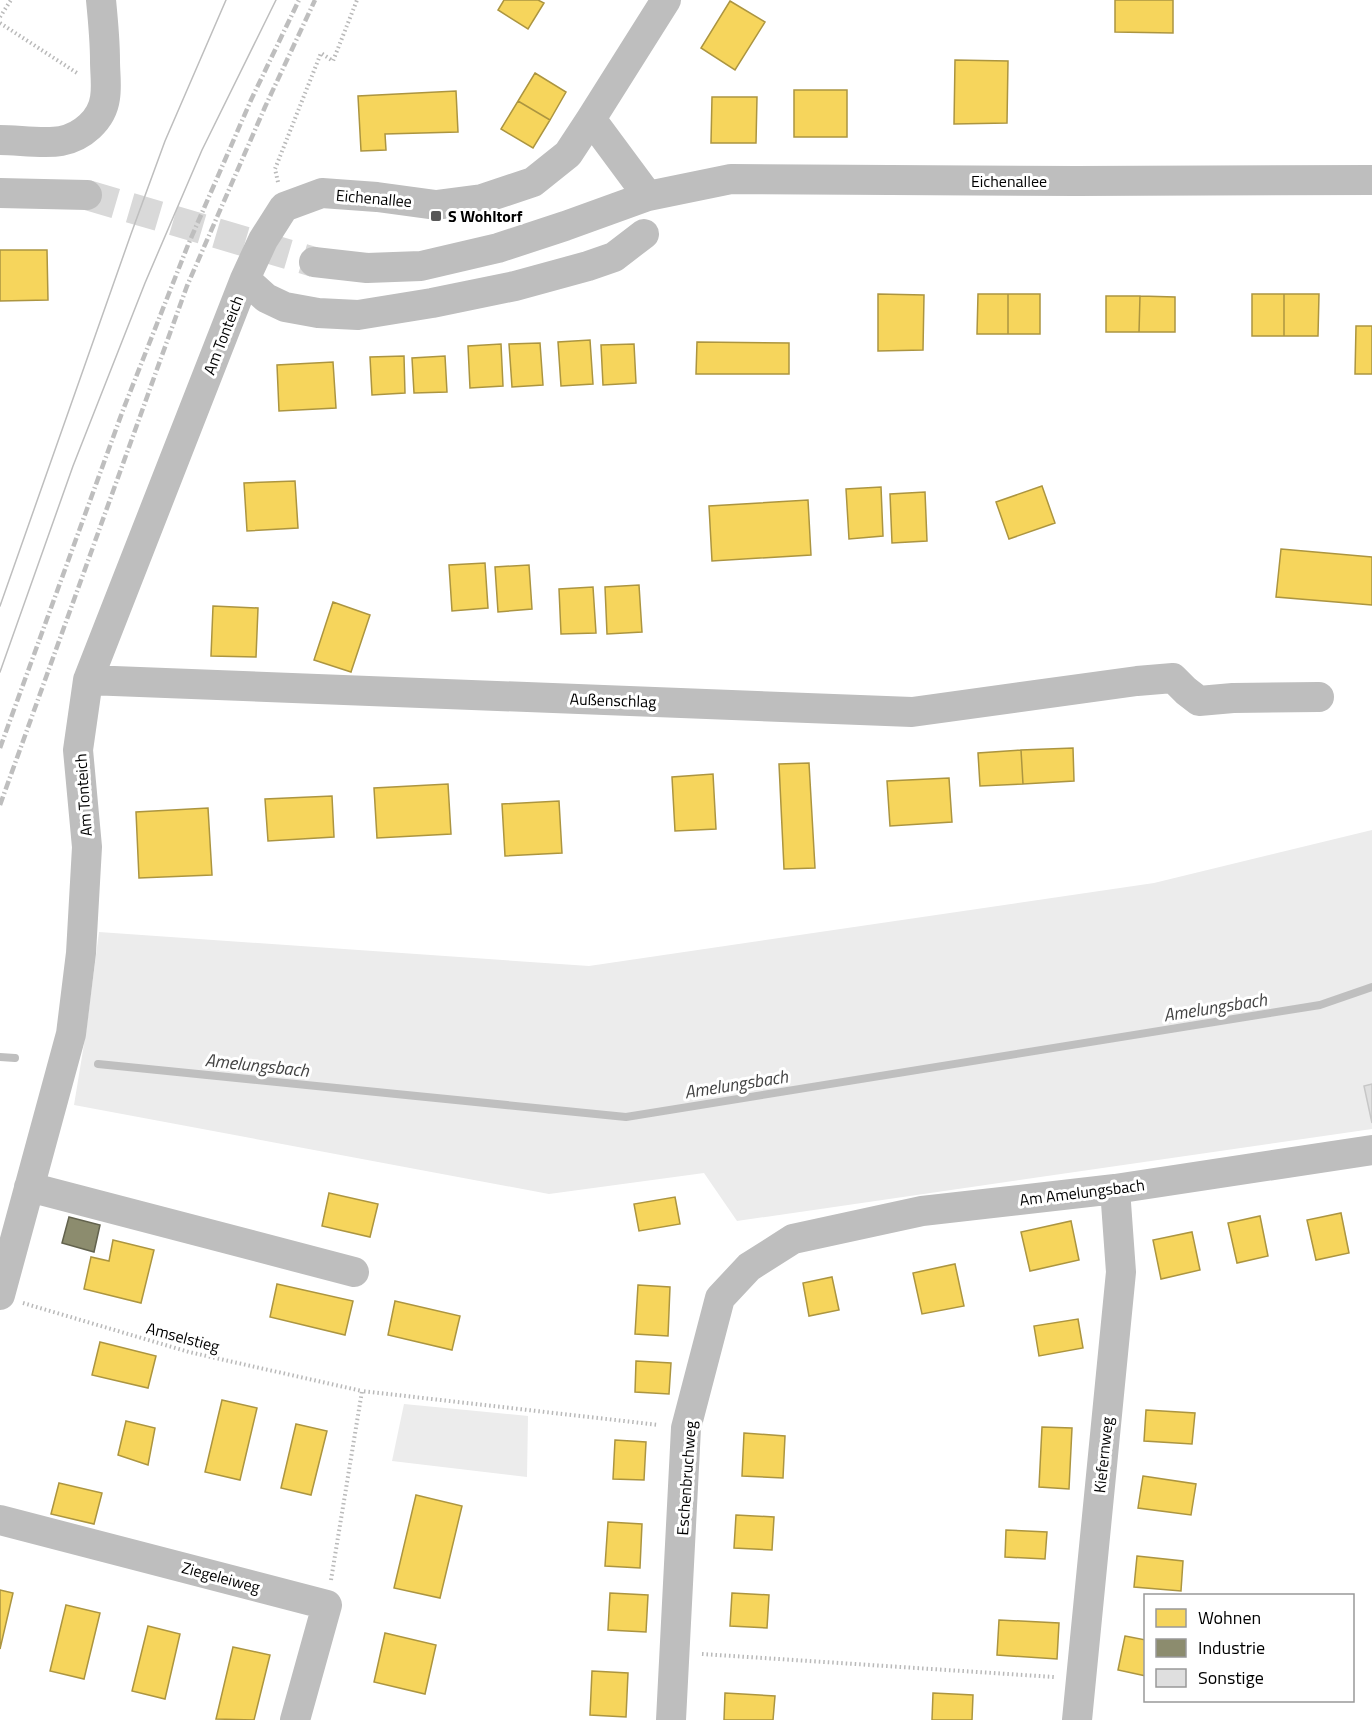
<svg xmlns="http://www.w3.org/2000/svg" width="1372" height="1720" viewBox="0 0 1372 1720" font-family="'Titillium Web',sans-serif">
<rect width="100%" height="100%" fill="#fff"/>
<path fill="#ececec" d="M1372 830V1129L737 1221 704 1173 549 1194 74 1105 86 1032 99 932 589 966 1154 883Z
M404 1404 528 1416 527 1477 392 1461Z"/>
<path fill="#f6d55c" stroke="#ac9540" stroke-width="1.5" d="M504 0H538L544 3 528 29 498 10Z
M1115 0H1173V33L1115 32Z
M730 1 765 22 735 70 701 48Z
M955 60 1008 61 1007 123 954 124Z
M535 73 566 92 550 120 518 101Z
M794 90H847V137H794Z
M456 91 458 132 385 134 386 150 361 151 358 96Z
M712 97H757L756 143H711Z
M518 101 550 120 533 148 501 129Z
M0 250H47L48 300 0 301Z
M878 294 924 295 923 350 878 351Z
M978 294H1008V334H977Z
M1008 294H1040V334H1008Z
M1252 294H1284V336H1252Z
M1284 294H1319L1318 336H1284Z
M1106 296H1140L1139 332H1106Z
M1140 296 1175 297V332H1139Z
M1356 326H1372V374H1355Z
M590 340 593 384 561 386 558 342Z
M697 342 789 343V374H696Z
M540 343 543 385 512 387 509 344Z
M501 344 503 386 470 388 468 346Z
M634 344 636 383 603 385 601 345Z
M404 356 405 393 372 395 370 357Z
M445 356 447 392 414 393 412 358Z
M333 362 336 408 279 411 277 365Z
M295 481 298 528 247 531 244 483Z
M1042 486 1055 523 1009 539 996 502Z
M881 487 883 536 849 539 846 489Z
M925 492 927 541 892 543 890 494Z
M808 500 811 555 712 561 709 506Z
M1281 549 1372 557V605L1276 597Z
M485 563 488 608 452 611 449 565Z
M529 565 532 609 498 612 495 567Z
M639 585 642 632 607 634 605 587Z
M593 587 596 633 561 634 559 589Z
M333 602 370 615 351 672 314 660Z
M213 606 258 608 256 657 211 656Z
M1073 748 1074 781 1023 784 1021 750Z
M1021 750 1023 784 980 786 978 753Z
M809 763 815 868 784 869 779 764Z
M713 774 716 829 675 831 672 777Z
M949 778 952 822 890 826 887 781Z
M448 784 451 834 377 838 374 788Z
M332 796 334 837 268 841 265 799Z
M559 801 562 853 505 856 502 804Z
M208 808 212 875 139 878 136 812Z
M329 1193 378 1204 370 1237 322 1226Z
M675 1197 680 1224 639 1231 634 1204Z
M1341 1213 1349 1253 1316 1260 1307 1220Z
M1260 1216 1268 1256 1237 1263 1228 1223Z
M1071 1221 1079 1260 1030 1271 1021 1232Z
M1192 1232 1200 1270 1161 1279 1153 1240Z
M113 1240 154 1250 141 1303 84 1289 91 1257 109 1261Z
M955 1264 964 1306 922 1314 913 1273Z
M832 1277 839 1310 809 1316 803 1283Z
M277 1284 353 1301 345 1335 270 1317Z
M638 1285 670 1287 668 1336 635 1334Z
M395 1301 460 1316 452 1350 388 1335Z
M1078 1319 1083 1348 1039 1356 1034 1326Z
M100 1342 156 1356 148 1388 92 1375Z
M636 1361 671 1363 669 1394 635 1392Z
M222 1400 257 1408 240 1480 205 1472Z
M1146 1410 1195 1413 1192 1444 1144 1441Z
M126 1421 155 1428 148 1465 118 1455Z
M296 1424 327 1431 311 1495 281 1488Z
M1042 1427 1072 1428 1069 1489 1039 1487Z
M744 1433 785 1436 783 1478 742 1476Z
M615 1440 646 1442 644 1480 613 1479Z
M1143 1476 1196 1484 1191 1515 1138 1508Z
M59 1483 102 1493 94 1524 51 1514Z
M416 1495 462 1506 440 1598 394 1588Z
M736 1515 774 1517 772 1550 734 1548Z
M608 1522 642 1524 640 1568 605 1566Z
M1006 1530 1047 1532 1045 1559 1005 1557Z
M1137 1556 1183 1561 1181 1591 1134 1587Z
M0 1590 13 1593 0 1649Z
M610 1593 648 1595 646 1632 608 1630Z
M732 1593 769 1595 767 1628 730 1626Z
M66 1605 100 1613 84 1679 50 1671Z
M999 1620 1059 1623 1057 1659 997 1655Z
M148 1626 180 1634 165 1699 132 1691Z
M385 1633 436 1645 425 1694 374 1682Z
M1125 1636 1146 1640V1676L1118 1670Z
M233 1647 270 1655 254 1720 216 1719Z
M592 1671 628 1673 626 1717 590 1715Z
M725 1693 775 1696 773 1720H724Z
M933 1693 973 1695 972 1720H932Z"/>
<path fill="#8c8c6e" stroke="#62624d" stroke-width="1.5" d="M69 1217 100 1225 94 1252 62 1243Z"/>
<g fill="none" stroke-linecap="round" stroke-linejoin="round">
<path stroke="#bfbfbf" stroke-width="8" d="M0 1057 15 1058
M98 1064 626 1117 1320 1005 1372 987"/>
</g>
<path fill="#dfdfdf" stroke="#c7c7c7" stroke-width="1.5" d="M1372 1084V1123L1364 1086Z"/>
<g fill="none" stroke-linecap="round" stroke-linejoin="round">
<path stroke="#d9d9d9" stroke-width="30" stroke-dasharray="30 15" stroke-linecap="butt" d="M87 195 314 262"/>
<path stroke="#b9b9b9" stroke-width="4" stroke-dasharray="1.5 3" stroke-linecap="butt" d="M0 17 11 0
M0 23 77 73
M278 182 275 169 321 53 333 61 357 0
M23 1303 189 1352 362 1391
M331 1580 362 1391 659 1425
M702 1654 1054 1677"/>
<path stroke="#bebebe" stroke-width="30" d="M591 119 666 0
M0 140C18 140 44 144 61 141 82 137 102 120 105 98 107 86 105 73 105 61 105 40 103 20 101 0
M0 193 87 195
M314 262 367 268 421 266 498 248 565 226 648 196 731 179 1076 181 1372 180
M245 279 266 298 285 307 318 313 358 315 432 303 515 286 588 266 614 257 644 234
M88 680 912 712 1137 681 1173 678 1186 691 1199 701 1233 698 1319 697
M29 1187 354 1272
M0 1295 71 1034 81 953 87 847 78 750 88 680 245 279 263 240 284 207 322 193 377 197 436 205 482 199 533 182 568 154 591 119 648 196
M0 1520 327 1605 295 1720
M671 1720 686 1428 720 1298 749 1267 793 1239 922 1211 1115 1189 1372 1150
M1077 1720 1121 1272 1115 1189"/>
<path stroke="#bebebe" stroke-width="1.5" d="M0 606 131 234 165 141 226 0
M0 672 73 466 145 283 202 150 276 0"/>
<path stroke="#bebebe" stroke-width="4.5" stroke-dasharray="9 3 1.5 3" stroke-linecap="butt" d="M0 748 123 410 188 245 251 100 299 0
M0 805 187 286 265 107 315 0"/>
</g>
<rect fill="#595959" stroke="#fff" stroke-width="2" x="430" y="210" width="12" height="12" rx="3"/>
<g text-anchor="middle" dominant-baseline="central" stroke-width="6" stroke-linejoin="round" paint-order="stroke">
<g font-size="16" fill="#000" stroke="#fff">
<text x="1009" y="181">Eichenallee</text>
<text transform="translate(374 198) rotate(5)">Eichenallee</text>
<text transform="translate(223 335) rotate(-69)">Am Tonteich</text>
<text transform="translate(613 700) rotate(2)">Außenschlag</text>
<text transform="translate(83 795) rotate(-94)">Am Tonteich</text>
<text transform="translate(1082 1192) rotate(-7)">Am Amelungsbach</text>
<text transform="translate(183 1337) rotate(15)">Amselstieg</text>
<text transform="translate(1103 1455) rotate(-84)">Kiefernweg</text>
<text transform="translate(686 1478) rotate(-86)">Eschenbruchweg</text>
<text transform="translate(221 1577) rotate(15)">Ziegeleiweg</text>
</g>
<g font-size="16" font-weight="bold" fill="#000" stroke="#fff" text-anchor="start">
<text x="448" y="216">S Wohltorf</text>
</g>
<g font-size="18" font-style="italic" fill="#444" stroke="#fff">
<text transform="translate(1215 1007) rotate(-9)">Amelungsbach</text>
<text transform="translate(257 1065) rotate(6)">Amelungsbach</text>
<text transform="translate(736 1084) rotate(-9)">Amelungsbach</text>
</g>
</g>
<rect x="1144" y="1594" width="210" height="108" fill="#ffffff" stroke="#999999" stroke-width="1.5"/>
<rect x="1156" y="1609" width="30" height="18" fill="#f6d55c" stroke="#999999" stroke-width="1.5"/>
<text x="1198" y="1624" font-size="18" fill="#000000">Wohnen</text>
<rect x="1156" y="1639" width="30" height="18" fill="#8c8c6e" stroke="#999999" stroke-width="1.5"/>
<text x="1198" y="1654" font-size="18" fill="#000000">Industrie</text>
<rect x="1156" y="1669" width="30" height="18" fill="#dfdfdf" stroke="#999999" stroke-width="1.5"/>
<text x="1198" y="1684" font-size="18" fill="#000000">Sonstige</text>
</svg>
